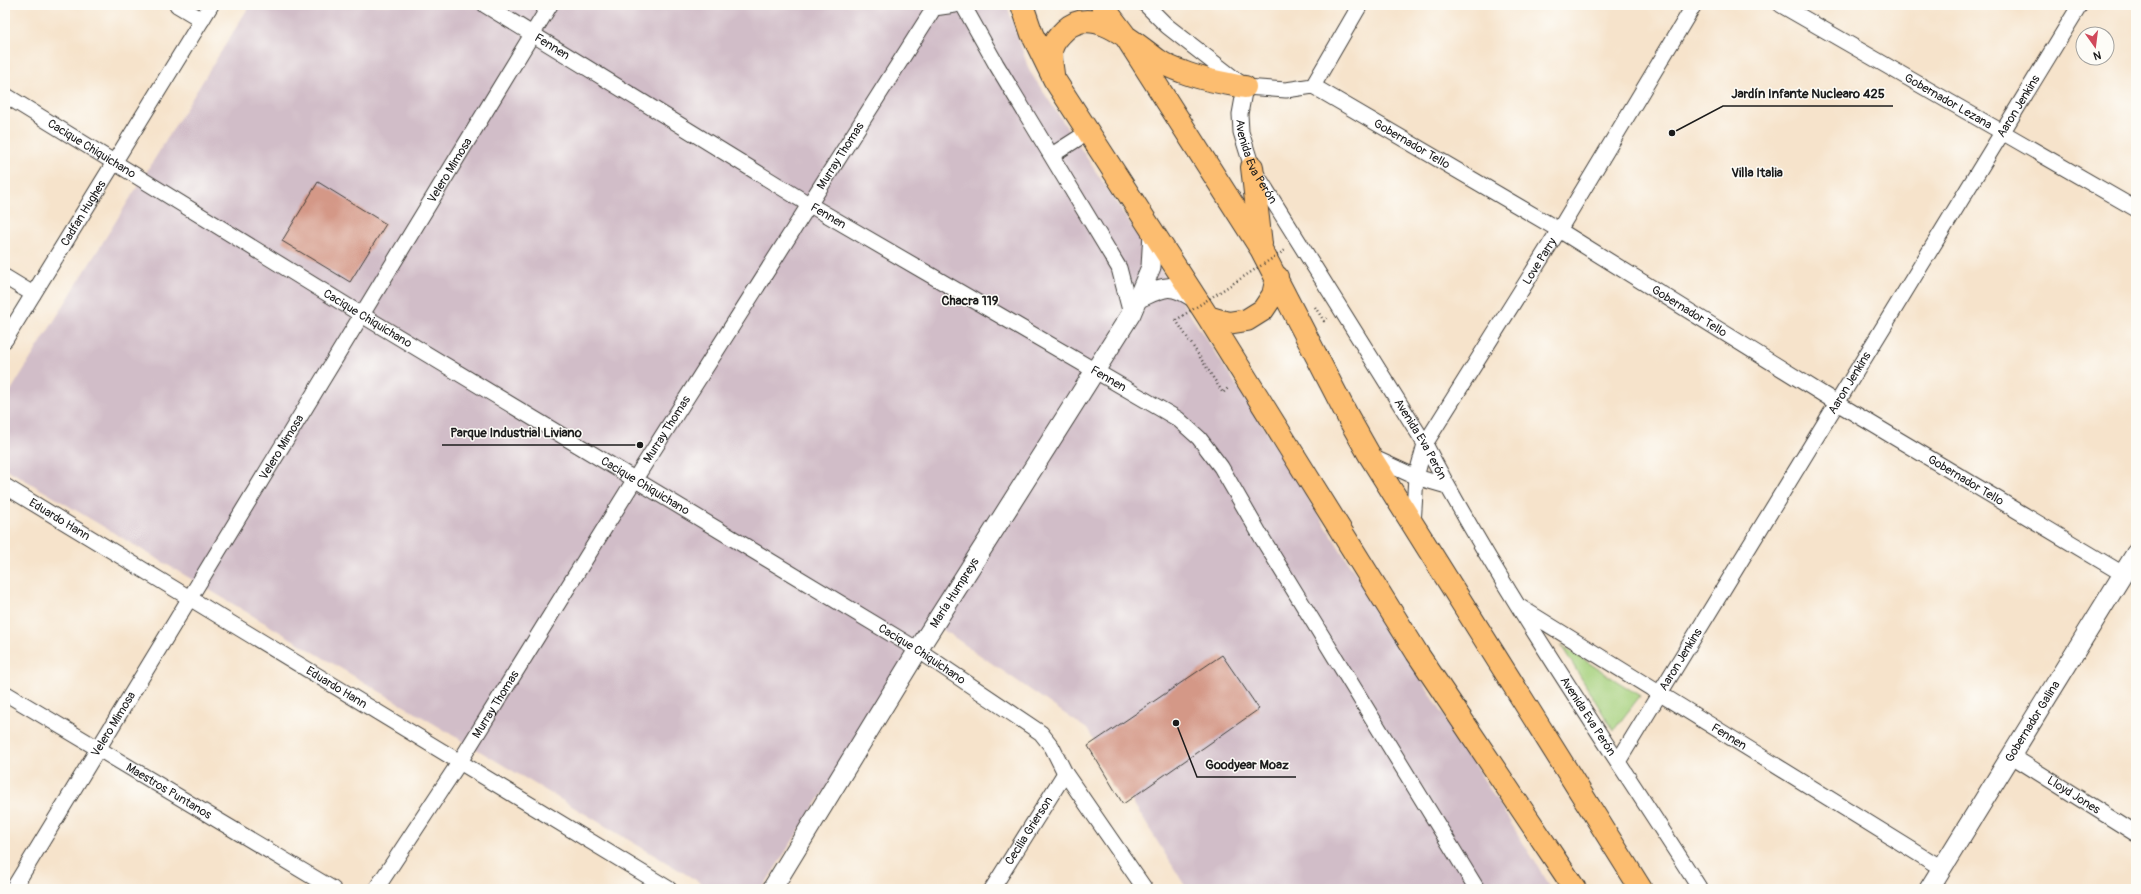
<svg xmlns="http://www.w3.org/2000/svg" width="2141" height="894" viewBox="0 0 2141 894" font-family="Pangolin,sans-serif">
<rect width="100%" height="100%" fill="#fdfcf7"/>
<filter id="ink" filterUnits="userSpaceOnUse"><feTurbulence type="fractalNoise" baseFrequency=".025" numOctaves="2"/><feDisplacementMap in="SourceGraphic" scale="8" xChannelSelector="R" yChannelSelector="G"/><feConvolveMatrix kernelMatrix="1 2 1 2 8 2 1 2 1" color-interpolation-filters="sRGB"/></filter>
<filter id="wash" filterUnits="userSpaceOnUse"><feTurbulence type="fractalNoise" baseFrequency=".012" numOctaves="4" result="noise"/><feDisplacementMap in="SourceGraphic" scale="16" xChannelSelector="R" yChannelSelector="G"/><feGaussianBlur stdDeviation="0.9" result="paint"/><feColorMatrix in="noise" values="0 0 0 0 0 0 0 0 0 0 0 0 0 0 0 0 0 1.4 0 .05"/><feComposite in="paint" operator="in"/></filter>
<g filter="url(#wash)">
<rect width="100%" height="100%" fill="#f6e3cb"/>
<path fill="#d1bdc8" d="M250 5H1007L1029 70 1260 421 1552 889H1187L1087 729 932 622 762 889H711L5 468V400Z"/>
<path fill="#a5d07c" stroke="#60764c" d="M1561 645 1640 696 1613 731V730Z"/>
<g id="blocks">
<path fill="#d49887" d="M318 182 386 224 350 282 282 241Z
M1222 655 1259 709 1123 804 1088 746Z"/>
</g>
</g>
<g filter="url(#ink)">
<use href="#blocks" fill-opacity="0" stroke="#3d3a36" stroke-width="1"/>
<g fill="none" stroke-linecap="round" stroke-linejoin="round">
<g stroke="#3d3a36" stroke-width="17">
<g id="minor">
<path d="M177 5 202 20"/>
<path id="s1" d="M485 5 810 205 1178 419 1199 438 1221 467 1262 538 1477 889"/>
<path d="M963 5 996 64 1119 268 1131 314"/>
<path id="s2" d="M1146 5 1167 26 1245 87 1240 114 1241 132 1252 167 1425 444C1506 599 1607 742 1700 889"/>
<path id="s3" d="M1781 5 2136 209"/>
<path d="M1313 86 1360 5"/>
<path id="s4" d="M1245 87 1286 90 1313 86 1559 230 1837 403 2123 574"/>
<path id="s5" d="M5 95 362 315 918 650 1041 733 1052 747 1065 773 1145 889"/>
<path d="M1052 155 1088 132"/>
<path d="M5 277 33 294"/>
<path id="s6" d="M5 340 211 5"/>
<path d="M1370 456 1416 477 1447 486"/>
<path id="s7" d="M5 486 669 889"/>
<path id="s8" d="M1413 525 1416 477 1425 444 1559 230 1694 5"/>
<path id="s9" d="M1520 607 1943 869"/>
<path id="s10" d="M5 693 333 889"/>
<path id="s11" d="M2012 756 2136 834"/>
<path id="s12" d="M1619 760 2080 5"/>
<path id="s13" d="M13 889 550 5"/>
<path id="s14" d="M376 889 459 763 635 479 934 8 955 5"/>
<path id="s15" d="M992 889 1065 773"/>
</g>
</g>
<g stroke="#3d3a36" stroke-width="21">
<g id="tertiary">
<path d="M1139 298C1164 287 1169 282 1193 297"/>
<path id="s16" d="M772 889 918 650 1131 314 1151 267 1153 232"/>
<path id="s17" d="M1929 889 2136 553"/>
</g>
</g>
<g stroke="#3d3a36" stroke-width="24">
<path id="primary" d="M1022 5 1032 34 1054 79 1208 317 1417 653 1575 889
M1102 5 1124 34 1261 249 1348 417 1370 456 1641 889
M1053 74C1050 52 1048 46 1065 30 1093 3 1135 44 1158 60 1165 65 1174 69 1183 72 1202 80 1224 83 1245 87
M1252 167 1261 244
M1208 317 1228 323 1247 320 1263 310 1273 295 1277 277"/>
</g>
<path stroke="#3d3a36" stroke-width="2.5" stroke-dasharray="1 3" stroke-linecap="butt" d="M1315 307 1324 321 1328 318
M1176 320 1223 393 1228 388"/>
<use href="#minor" stroke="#fff" stroke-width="15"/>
<use href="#tertiary" stroke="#fff" stroke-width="19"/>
<use href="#primary" stroke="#fcbd6f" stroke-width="22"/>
<path stroke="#3d3a36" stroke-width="2.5" stroke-dasharray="1 3" stroke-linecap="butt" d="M1176 320 1287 249"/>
</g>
</g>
<g text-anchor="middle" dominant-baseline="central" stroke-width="3" stroke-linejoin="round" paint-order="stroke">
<g font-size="12" fill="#1c1c1c" stroke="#fdfcf7">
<text stroke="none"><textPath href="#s1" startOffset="79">Fennen</textPath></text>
<text stroke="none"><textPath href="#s3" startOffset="193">Gobernador Lezana</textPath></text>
<text stroke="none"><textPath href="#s12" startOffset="766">Aaron Jenkins</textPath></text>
<text stroke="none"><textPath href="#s4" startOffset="183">Gobernador Tello</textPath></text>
<text stroke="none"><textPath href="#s5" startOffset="102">Cacique Chiquichano</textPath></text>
<text stroke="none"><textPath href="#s14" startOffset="868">Murray Thomas</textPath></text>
<text stroke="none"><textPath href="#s2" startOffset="207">Avenida Eva Perón</textPath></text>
<text stroke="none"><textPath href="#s13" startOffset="841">Velero Mimosa</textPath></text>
<text stroke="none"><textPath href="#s6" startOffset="149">Cadfan Hughes</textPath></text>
<text stroke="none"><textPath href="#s1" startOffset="403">Fennen</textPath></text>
<text stroke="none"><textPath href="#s8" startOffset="298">Love Parry</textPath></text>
<text stroke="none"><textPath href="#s4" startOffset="507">Gobernador Tello</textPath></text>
<text stroke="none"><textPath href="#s5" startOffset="426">Cacique Chiquichano</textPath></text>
<text stroke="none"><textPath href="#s1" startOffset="727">Fennen</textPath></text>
<text stroke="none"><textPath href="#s12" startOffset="442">Aaron Jenkins</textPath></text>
<text stroke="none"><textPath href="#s14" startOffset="544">Murray Thomas</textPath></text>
<text stroke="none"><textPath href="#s2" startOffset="531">Avenida Eva Perón</textPath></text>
<text stroke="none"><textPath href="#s13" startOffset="517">Velero Mimosa</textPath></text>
<text stroke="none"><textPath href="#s4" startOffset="831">Gobernador Tello</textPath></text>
<text stroke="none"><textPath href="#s5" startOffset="750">Cacique Chiquichano</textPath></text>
<text stroke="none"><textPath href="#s7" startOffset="64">Eduardo Hann</textPath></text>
<text stroke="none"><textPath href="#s16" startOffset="348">María Humpreys</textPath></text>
<text stroke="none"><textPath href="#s5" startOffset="1074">Cacique Chiquichano</textPath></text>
<text stroke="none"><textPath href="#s12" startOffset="118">Aaron Jenkins</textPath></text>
<text stroke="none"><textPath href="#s7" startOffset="388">Eduardo Hann</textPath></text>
<text stroke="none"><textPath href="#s14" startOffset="220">Murray Thomas</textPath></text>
<text stroke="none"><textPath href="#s2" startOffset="855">Avenida Eva Perón</textPath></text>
<text stroke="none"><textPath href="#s17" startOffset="197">Gobernador Galina</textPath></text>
<text stroke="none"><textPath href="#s13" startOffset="193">Velero Mimosa</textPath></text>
<text stroke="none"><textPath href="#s9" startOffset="246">Fennen</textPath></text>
<text stroke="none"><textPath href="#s10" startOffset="191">Maestros Puntanos</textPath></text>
<text stroke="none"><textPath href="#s11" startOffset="73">Lloyd Jones</textPath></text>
<text stroke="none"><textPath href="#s15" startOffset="69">Cecilia Grierson</textPath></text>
</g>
<g font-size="13" font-weight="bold" fill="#1c1c1c" stroke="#fdfcf7">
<text x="1757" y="173">Villa Italia</text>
<text x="970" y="301">Chacra 119</text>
</g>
</g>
<path fill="none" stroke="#1c1c1c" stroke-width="1.5" d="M1672 133L1723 106H1893M640 445L590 445H442M1176 723L1197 777H1296"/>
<g fill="#1c1c1c" stroke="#fdfcf7" stroke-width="1.5">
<circle cx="1672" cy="133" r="4"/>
<circle cx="640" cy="445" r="4"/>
<circle cx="1176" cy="723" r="4"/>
</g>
<g font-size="13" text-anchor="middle" font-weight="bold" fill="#1c1c1c" stroke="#fdfcf7" stroke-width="3" stroke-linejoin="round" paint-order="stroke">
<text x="1808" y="98">Jardín Infante Nuclearo 425</text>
<text x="516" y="437">Parque Industrial Liviano</text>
<text x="1247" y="769">Goodyear Moaz</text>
</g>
<rect width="2141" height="894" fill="none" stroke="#fdfcf7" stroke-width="20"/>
<g transform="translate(2095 46) rotate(166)"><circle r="19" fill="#fdfcf7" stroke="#a3a29f"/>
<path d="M0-3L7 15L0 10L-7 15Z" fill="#d1495b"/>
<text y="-6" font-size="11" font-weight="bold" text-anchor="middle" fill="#1c1c1c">N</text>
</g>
</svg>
